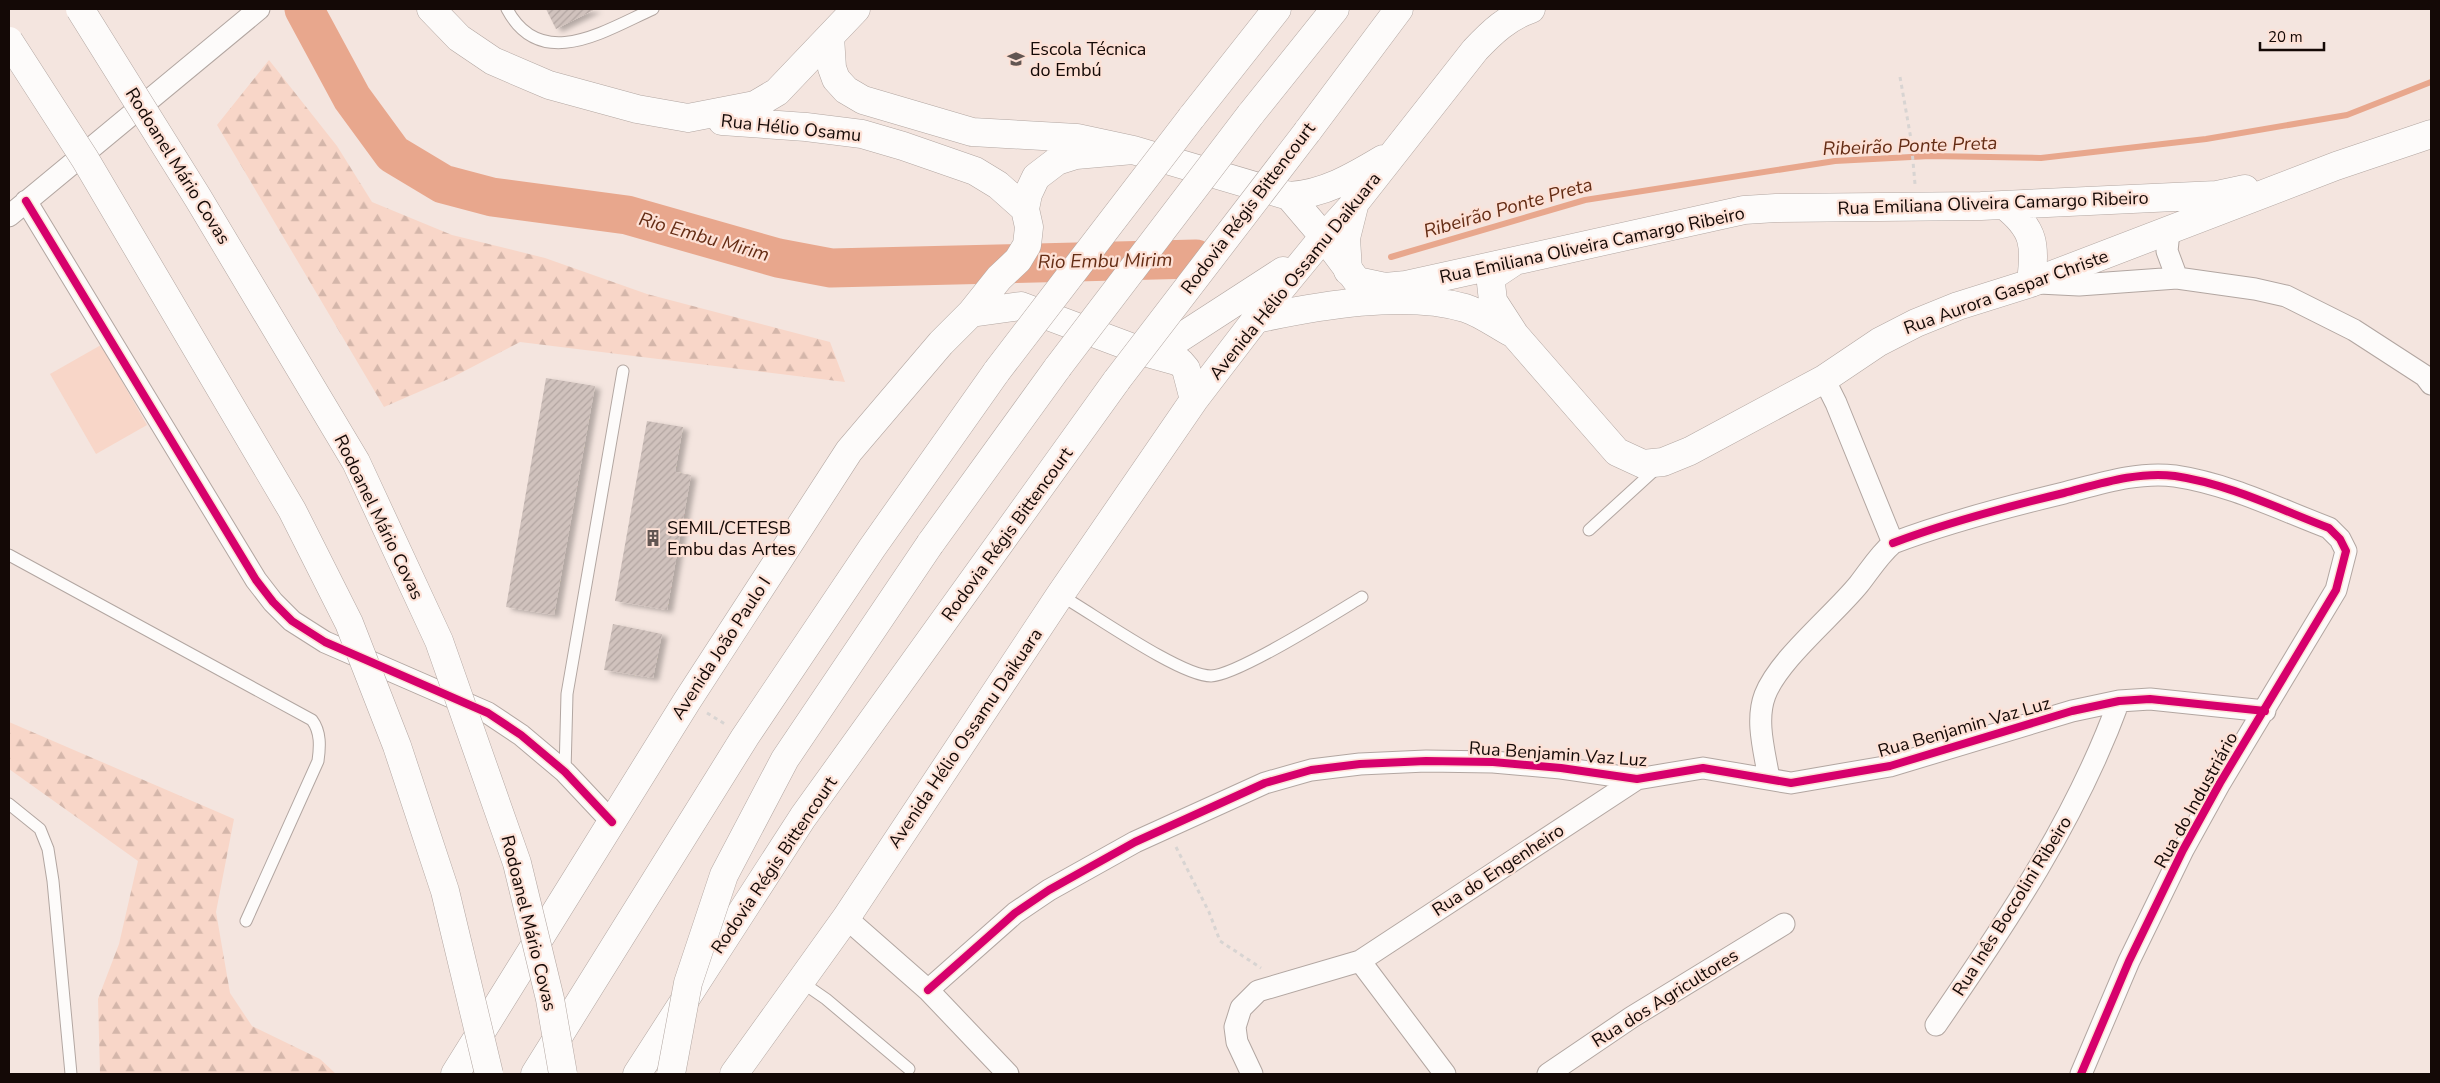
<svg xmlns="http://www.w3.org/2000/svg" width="2440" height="1083" viewBox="0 0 2440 1083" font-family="'Nunito Sans',sans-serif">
<defs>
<pattern id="forest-firs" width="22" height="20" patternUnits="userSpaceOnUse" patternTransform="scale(1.25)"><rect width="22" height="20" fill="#f8d6c8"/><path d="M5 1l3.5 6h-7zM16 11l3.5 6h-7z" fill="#d4b6aa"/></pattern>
<pattern id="building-hatch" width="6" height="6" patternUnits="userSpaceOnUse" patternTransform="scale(1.25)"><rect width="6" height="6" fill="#d0c2bd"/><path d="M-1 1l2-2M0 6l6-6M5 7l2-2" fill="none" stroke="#b2a5a1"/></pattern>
<filter id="shadow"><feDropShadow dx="5.5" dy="3" stdDeviation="2.5" flood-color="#0004"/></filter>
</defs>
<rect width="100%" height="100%" fill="#f4e5df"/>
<path fill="#f8d6c8" d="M101 345 147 425 96 454 50 374Z"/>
<path fill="url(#forest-firs)" d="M269 60 337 146 372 202 452 235 545 258 647 294 830 342 845 382 520 342 453 377 384 407 217 125Z
M9 722 234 819 216 912 230 993 252 1026 320 1059 336 1074H100L98 999 119 944 138 861 9 769Z"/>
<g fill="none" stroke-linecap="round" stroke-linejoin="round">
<path stroke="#e8a78d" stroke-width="6" d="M1391 257 1585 200 1835 161 1930 156 2041 158 2206 139 2347 115 2431 82"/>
<path stroke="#e8a78d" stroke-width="39" d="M304 9 352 98 393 154 443 184 492 197 627 215 778 258 831 268 1196 259"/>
</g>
<path fill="url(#building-hatch)" filter="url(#shadow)" d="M546 9H596L556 29Z
M546 378 595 386 554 615 506 607Z
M647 421 683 427 675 472 691 475 667 610 615 601Z
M613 624 662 634 653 678 604 670Z"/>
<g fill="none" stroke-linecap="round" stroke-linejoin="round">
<g stroke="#b2a6a1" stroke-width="13">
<path id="lane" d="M507 9C541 73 606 30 653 9
M1589 530 1658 467
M9 555 312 720C321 732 320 747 318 761L246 921
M1060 595C1092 613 1180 676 1211 676 1238 675 1334 614 1362 597
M565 772 567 694 623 371
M9 804 40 829 48 849 53 881 71 1074
M800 981 826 999 909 1069"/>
</g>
<g stroke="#b2a6a1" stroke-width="23">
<path id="street" d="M26 201 256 580 273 602 292 621 325 642 488 713 521 735 565 772 612 822
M9 216 259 9
M2169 232 2167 251 2177 278
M2039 283 2079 285 2177 278 2255 289 2286 296 2354 330 2425 376 2431 384
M1893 543C1948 522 2006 507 2064 493 2099 484 2138 471 2175 476 2229 484 2279 509 2329 528L2340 539 2346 551 2336 590 2220 783 2183 850 2129 961 2081 1074
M1769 779C1765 753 1755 721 1765 695 1779 659 1833 616 1859 584 1870 570 1879 555 1893 543L1836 403 1824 379
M846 918 928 990 1008 1074
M1360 961 1637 779
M928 990 1015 913 1049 890 1135 842 1265 783 1311 770 1360 764 1426 761 1493 762 1561 768 1637 779 1703 768 1791 783 1890 766 2072 711 2119 701 2150 699 2265 711
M1936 1025C2007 922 2076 819 2119 701
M1252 1074 1237 1042 1235 1027 1241 1008 1258 991 1360 961 1445 1074
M1548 1074 1632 1017 1784 924"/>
</g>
<g stroke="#b2a6a1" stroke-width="29">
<path id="secondary" d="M2004 205C2036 230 2035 245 2031 283
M1324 237 1357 281 1385 287 1406 285 1744 210 1776 208 1981 206 2217 195 2245 189
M1512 263 1494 275 1491 283 1493 301 1515 335 1617 452 1643 464 1663 462 1690 451 1824 379 1879 342 1916 323 1958 306 2031 283 2336 166 2431 134
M1256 319C1317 306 1404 290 1465 308 1481 313 1497 325 1512 333"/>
</g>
<g stroke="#b2a6a1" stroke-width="29">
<path id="primary" d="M431 9 459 38 493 61 549 85 637 109 688 118 755 105 777 92 856 9
M830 37 832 68 836 79 846 90 863 100 972 132 1077 138 1133 150 1289 196 1324 237
M722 121 806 127 862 134 903 146 975 171 998 185 1025 209
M1289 196C1324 194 1353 177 1383 159
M1348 271 1346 238 1354 206
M971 313 1021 306 1144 352 1180 362 1186 369 1194 400
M1172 343 1283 271
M455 1074 687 701 849 451 941 343 971 313 999 278 1018 260 1027 245 1029 227 1025 209 1028 194 1036 177 1057 161 1076 155 1133 150
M734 1074 846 918 1060 595 1194 400 1256 319 1316 246 1354 204 1475 50C1492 32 1508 17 1531 9"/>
</g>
<g stroke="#b2a6a1" stroke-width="29">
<path id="highway" d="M1250 115 1335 9
M1191 118 1277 9
M1307 132 1399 9
M930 544 1058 367
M535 1074 745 737 872 548 997 371
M637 1074 803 817 1117 380"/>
</g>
<path stroke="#d8d4d2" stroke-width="3" stroke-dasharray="4 4" stroke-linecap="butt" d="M1900 77 1911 139 1915 184
M707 713 725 724
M1176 847 1209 912 1220 941 1261 968"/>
<use href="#lane" stroke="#fdfbfa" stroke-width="11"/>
<use href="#street" stroke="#fdfbfa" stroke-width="21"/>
<use href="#secondary" stroke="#fdfbfa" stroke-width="28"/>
<use href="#primary" stroke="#fdfbfa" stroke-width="28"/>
<use href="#highway" stroke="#fdfbfa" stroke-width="28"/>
<g stroke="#b2a6a1" stroke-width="29" stroke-linecap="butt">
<path id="highway-bridge" d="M80 9 198 198 356 462 439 641 517 863 550 999 563 1074
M9 41 85 159 292 510 349 623 397 746 445 891 489 1074
M1058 367 1250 115
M997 371 1191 118
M1117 380 1307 132
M671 1074 688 983 724 875 785 759 930 544"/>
</g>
<use href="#highway-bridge" stroke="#fdfbfa" stroke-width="28"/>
<g stroke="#fde1d6" stroke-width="11">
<path id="cycleway" d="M26 201 256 580 273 602 292 621 325 642 488 713 521 735 565 772 612 822
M1893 543C1948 522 2006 507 2064 493 2099 484 2138 471 2175 476 2229 484 2279 509 2329 528L2340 539 2346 551 2336 590 2220 783 2183 850 2129 961 2081 1074
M928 990 1015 913 1049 890 1135 842 1265 783 1311 770 1360 764 1426 761 1493 762 1561 768 1637 779 1703 768 1791 783 1890 766 2072 711 2119 701 2150 699 2265 711"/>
</g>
<use href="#cycleway" stroke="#d6006c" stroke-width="8"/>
</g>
<defs>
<g id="university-bare" transform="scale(1.35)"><path d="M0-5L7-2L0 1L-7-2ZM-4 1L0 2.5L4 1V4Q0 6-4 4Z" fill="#625652" stroke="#fde1d6" stroke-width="2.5" paint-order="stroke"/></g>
<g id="building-bare" transform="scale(1.35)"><path d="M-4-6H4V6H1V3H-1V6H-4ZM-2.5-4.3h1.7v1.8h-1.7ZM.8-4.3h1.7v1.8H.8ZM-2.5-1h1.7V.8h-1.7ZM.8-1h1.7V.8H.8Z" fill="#625652" stroke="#fde1d6" stroke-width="2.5" paint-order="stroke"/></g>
</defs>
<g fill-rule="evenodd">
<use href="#university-bare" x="1016" y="59"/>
<use href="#building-bare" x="653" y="538"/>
</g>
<g text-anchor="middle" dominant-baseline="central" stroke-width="4.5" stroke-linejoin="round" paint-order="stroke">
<g font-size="18" fill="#140906" stroke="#fde1d6" text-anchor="start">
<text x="1030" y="49">Escola Técnica<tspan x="1030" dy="21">do Embú</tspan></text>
<text x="667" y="528">SEMIL/CETESB<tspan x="667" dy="21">Embu das Artes</tspan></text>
</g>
<g font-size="18" fill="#140906" stroke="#fde1d6">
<text transform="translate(791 128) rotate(6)">Rua Hélio Osamu</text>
<text transform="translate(178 166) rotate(58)">Rodoanel Mário Covas</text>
<text transform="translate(1993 203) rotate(-2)">Rua Emiliana Oliveira Camargo Ribeiro</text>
<text transform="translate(1248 208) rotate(-53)">Rodovia Régis Bittencourt</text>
<text transform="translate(1592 245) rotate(-12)">Rua Emiliana Oliveira Camargo Ribeiro</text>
<text transform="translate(1295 276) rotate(-51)">Avenida Hélio Ossamu Daikuara</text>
<text transform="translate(2006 292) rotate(-20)">Rua Aurora Gaspar Christe</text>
<text transform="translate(379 517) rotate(64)">Rodoanel Mário Covas</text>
<text transform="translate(1007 534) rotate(-54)">Rodovia Régis Bittencourt</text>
<text transform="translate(721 648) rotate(-57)">Avenida João Paulo I</text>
<text transform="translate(1964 727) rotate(-16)">Rua Benjamin Vaz Luz</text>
<text transform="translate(965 738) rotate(-56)">Avenida Hélio Ossamu Daikuara</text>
<text transform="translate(1558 754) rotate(4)">Rua Benjamin Vaz Luz</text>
<text transform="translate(2196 800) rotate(-61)">Rua do Industriário</text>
<text transform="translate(774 865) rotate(-56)">Rodovia Régis Bittencourt</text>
<text transform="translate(1498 870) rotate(-33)">Rua do Engenheiro</text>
<text transform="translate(2012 906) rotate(-58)">Rua Inês Boccolini Ribeiro</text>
<text transform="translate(529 923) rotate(76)">Rodoanel Mário Covas</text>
<text transform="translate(1665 998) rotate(-32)">Rua dos Agricultores</text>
</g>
<g font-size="19" font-style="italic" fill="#652d15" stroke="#fde1d6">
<text transform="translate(1910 146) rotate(-2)">Ribeirão Ponte Preta</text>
<text transform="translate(1508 208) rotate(-16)">Ribeirão Ponte Preta</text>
<text transform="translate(704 237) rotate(16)">Rio Embu Mirim</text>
<text transform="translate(1105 261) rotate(-1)">Rio Embu Mirim</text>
</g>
</g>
<rect width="2440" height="1083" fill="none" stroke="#140906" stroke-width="20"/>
<path d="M2260 42v8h64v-8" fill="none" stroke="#140906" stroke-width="2.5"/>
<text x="2268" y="42" font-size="15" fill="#140906" stroke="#fde1d6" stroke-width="4" paint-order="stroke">20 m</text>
</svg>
